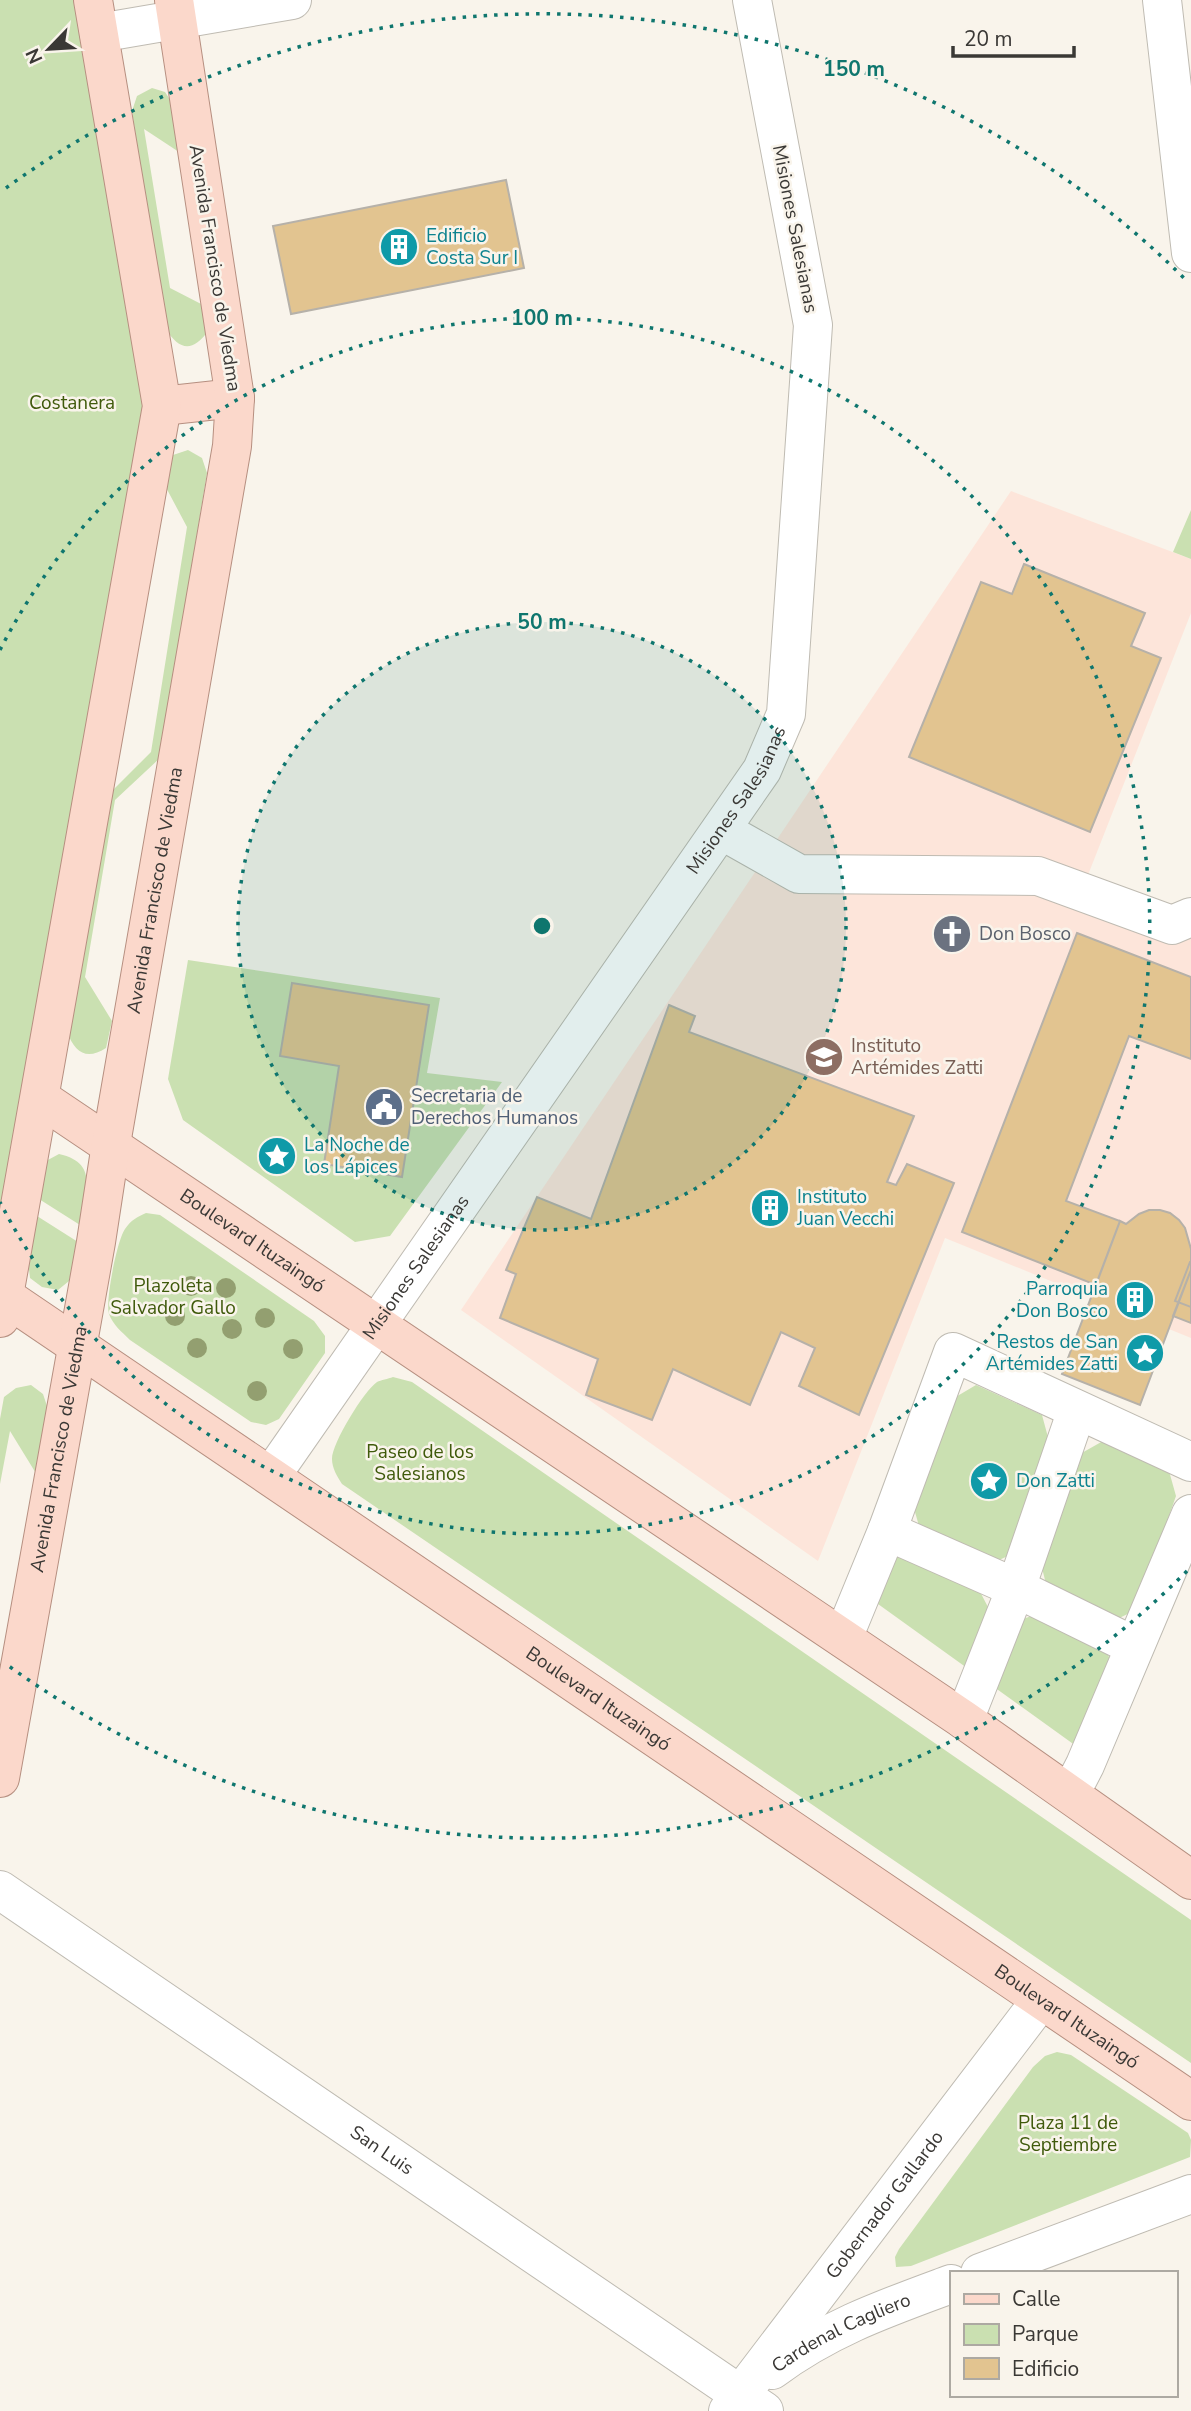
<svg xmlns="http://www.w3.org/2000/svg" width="1191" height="2411" viewBox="0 0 1191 2411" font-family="'Nunito Sans',sans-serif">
<rect width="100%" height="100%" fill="#f9f4eb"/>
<path fill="#fde5da" d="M1011 491 1191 559V613L1086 880 1191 922V1338L945 1238 818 1561 461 1310Z"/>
<path fill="#cae0b1" d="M0 0H78L146 407 0 1225Z
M152 88 165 92 175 107 182 154 144 129 170 288 205 306 209 330C192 353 180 351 165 328L132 111 137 96Z
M188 450 202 458 207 473 160 758 115 800 85 977 112 1021 106 1048C86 1061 75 1052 67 1032L107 796 151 752 187 527 162 480 165 465 173 455Z
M1191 510V559L1173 552Z
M188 960 440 998 427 1073 502 1082 390 1236 355 1242 183 1120 168 1079Z
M59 1154C100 1163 85 1193 80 1225L39 1199 46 1161Z
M146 1213 160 1215 314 1321 325 1336V1353L279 1419 266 1425 251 1422 130 1340C122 1332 113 1325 109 1314 105 1302 117 1240 125 1229 131 1220 137 1217 146 1213Z
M37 1216 78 1242 69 1281 58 1290 42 1287 30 1278 28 1261Z
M393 1377 412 1382 1191 1920V2063L342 1484C337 1476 332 1468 332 1459 332 1443 364 1391 377 1382 381 1380 388 1379 393 1377Z
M31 1385 43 1394 49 1412 37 1475 10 1431 0 1484V1419L4 1397 16 1388Z
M976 1385 1042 1415 1049 1441 1010 1555 986 1566 921 1533 913 1505 954 1398Z
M1103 1441 1169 1471 1176 1496 1136 1610 1113 1621 1047 1588 1040 1560 1080 1454Z
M911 1552 976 1584 989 1609 967 1668 878 1604 895 1557Z
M1037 1614 1103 1645 1116 1671 1083 1751 994 1687 1023 1619Z
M1057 2052 1071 2055 1188 2133 1191 2140 1190 2157 911 2266 896 2267 895 2257 899 2249 1033 2067 1045 2056Z"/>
<path fill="#e2c490" stroke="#b6b1a9" stroke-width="2" d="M506 180 524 268 291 314 273 226Z
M1024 564 1145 613 1131 646 1161 658 1090 832 909 757 981 582 1012 594Z
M1077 933 1191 977V1059L1129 1036 1066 1201 1120 1221 1096 1285 962 1232Z
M292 983 429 1005 402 1177 324 1164 339 1066 280 1056Z
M669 1005 695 1016 689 1032 914 1116 887 1182 896 1185 907 1164 954 1183 859 1415 799 1386 815 1348 781 1332 750 1405 673 1369 652 1420 586 1395 598 1359 500 1318 516 1274 506 1270 537 1197 591 1219Z
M1149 1210H1160L1170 1213 1179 1220 1185 1228 1191 1249V1270L1140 1405 1062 1374 1120 1221 1126 1224 1139 1214Z
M1190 1262H1191V1307L1175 1301Z
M1191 1270V1323L1173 1316Z"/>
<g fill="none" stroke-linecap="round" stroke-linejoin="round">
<g stroke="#bfbbb2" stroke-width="40">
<g id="minor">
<path d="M1162 0 1191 253"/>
<path d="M99 33 292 0"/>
<path d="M721 830 799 874 1038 876 1172 925 1191 917"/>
<path id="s1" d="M271 1476 762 770 786 714 813 325 752 0"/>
<path d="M887 1531 1016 1588 1134 1646"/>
<path d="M843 1638 887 1531 953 1352 1191 1462"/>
<path d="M964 1720 1016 1588 1077 1410"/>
<path d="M1070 1794 1085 1765 1191 1514"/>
<path id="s2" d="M0 1890 764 2411"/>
<path d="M980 2273 1191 2194"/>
<path id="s3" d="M772 2370C828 2328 886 2308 951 2284"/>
<path id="s4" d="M728 2411 1041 2000"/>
</g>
</g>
<g stroke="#b68f80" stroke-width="40">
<g id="major">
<path d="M162 406 235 398"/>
<path id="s5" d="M40 1098 964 1720 1191 1880"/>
<path id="s6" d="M4 1296 1191 2101"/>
<path d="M0 1318 162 406 93 0"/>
<path id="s7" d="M0 1778 96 1242 111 1144 232 446 235 398 174 0"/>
</g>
</g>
<use href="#minor" stroke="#fff" stroke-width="38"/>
<use href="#major" stroke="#fbd8cb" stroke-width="38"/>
</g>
<g fill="#939f70">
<circle cx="191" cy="1286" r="10"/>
<circle cx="226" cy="1288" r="10"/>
<circle cx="175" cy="1316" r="10"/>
<circle cx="265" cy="1318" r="10"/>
<circle cx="232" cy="1329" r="10"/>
<circle cx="197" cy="1348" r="10"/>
<circle cx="293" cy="1349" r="10"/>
<circle cx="257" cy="1391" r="10"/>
</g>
<circle cx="542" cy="926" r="304" fill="#0f766e" fill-opacity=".12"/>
<g fill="none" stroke="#0f766e" stroke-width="3.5" stroke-dasharray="3.5 7">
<circle cx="542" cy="926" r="304"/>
<path d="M0 650A608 608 0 1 1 0 1202"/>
<path d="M1187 1571A912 912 0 0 1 6 1664M6 188A912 912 0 0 1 1187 281"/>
</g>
<defs>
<g id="building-disc" transform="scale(2.0125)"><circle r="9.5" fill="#0f9aa8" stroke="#f9f4eb"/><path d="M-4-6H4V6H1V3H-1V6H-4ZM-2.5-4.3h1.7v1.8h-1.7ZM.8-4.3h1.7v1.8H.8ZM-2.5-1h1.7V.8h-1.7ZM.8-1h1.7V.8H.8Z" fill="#fff"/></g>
<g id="church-disc" transform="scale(2.0125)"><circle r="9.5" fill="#6b7280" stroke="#f9f4eb"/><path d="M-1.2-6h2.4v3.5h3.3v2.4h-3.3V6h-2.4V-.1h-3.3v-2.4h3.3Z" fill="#fff"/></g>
<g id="school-disc" transform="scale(2.0125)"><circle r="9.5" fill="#8d6e63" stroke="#f9f4eb"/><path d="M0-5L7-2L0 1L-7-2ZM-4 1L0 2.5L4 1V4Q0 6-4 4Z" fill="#fff"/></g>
<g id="civic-disc" transform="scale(2.0125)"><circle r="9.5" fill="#5c6f8a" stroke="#f9f4eb"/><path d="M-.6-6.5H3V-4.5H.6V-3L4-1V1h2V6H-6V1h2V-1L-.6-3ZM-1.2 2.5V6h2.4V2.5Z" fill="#fff"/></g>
<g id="sight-disc" transform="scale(2.0125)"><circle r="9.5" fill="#0f9aa8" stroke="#f9f4eb"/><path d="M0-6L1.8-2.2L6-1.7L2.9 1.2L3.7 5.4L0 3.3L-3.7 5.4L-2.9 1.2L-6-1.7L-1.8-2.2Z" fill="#fff"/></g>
</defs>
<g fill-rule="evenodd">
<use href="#building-disc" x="399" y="247"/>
<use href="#church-disc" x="952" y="934"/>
<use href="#school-disc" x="824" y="1057"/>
<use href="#civic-disc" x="384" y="1107"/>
<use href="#sight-disc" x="277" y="1156"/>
<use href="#building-disc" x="770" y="1208"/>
<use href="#building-disc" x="1135" y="1300"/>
<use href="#sight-disc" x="1145" y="1353"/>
<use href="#sight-disc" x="989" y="1481"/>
</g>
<g text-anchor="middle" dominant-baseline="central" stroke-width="5" stroke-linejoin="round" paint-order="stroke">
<g font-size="19" fill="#3a3835" stroke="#f9f4eb">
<text transform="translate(795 229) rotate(79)">Misiones Salesianas</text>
<text transform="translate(215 268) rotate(81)">Avenida Francisco de Viedma</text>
<text stroke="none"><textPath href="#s1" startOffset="821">Misiones Salesianas</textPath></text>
<text stroke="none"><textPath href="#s7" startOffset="901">Avenida Francisco de Viedma</textPath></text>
<text stroke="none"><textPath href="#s5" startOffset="256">Boulevard Ituzaingó</textPath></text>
<text stroke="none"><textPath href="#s1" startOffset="254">Misiones Salesianas</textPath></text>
<text stroke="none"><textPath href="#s7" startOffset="334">Avenida Francisco de Viedma</textPath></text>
<text stroke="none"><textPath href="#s6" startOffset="718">Boulevard Ituzaingó</textPath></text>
<text stroke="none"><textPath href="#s6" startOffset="1284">Boulevard Ituzaingó</textPath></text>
<text stroke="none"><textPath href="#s2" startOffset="462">San Luis</textPath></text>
<text stroke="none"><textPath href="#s4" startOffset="259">Gobernador Gallardo</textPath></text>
<text stroke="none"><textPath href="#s3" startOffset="79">Cardenal Cagliero</textPath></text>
</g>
<g font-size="19" fill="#0d838f" stroke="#f9f4eb" text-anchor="start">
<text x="426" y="236">Edificio<tspan x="426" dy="22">Costa Sur I</tspan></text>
<text x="304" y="1145">La Noche de<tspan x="304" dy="22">los Lápices</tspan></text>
<text x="797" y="1197">Instituto<tspan x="797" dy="22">Juan Vecchi</tspan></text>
<text x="1108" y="1289" text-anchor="end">Parroquia<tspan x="1108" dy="22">Don Bosco</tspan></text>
<text x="1118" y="1342" text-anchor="end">Restos de San<tspan x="1118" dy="22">Artémides Zatti</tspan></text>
<text x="1016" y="1481">Don Zatti</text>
</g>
<g font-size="19" fill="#3f5a0b" stroke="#f9f4eb">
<text x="72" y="403">Costanera</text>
<text x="173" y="1286">Plazoleta<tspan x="173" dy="22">Salvador Gallo</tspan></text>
<text x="420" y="1452">Paseo de los<tspan x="420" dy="22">Salesianos</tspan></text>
<text x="1068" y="2123">Plaza 11 de<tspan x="1068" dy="22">Septiembre</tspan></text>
</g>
<g font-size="19" fill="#5b616d" stroke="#f9f4eb" text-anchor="start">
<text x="979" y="934">Don Bosco</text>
</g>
<g font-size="19" fill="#785e54" stroke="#f9f4eb" text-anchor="start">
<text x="851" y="1046">Instituto<tspan x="851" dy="22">Artémides Zatti</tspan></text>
</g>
<g font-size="19" fill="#4e5e75" stroke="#f9f4eb" text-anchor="start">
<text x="411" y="1096">Secretaria de<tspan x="411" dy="22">Derechos Humanos</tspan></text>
</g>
</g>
<circle cx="542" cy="926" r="10" fill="#0f766e" stroke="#f9f4eb" stroke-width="3.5"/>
<g font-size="21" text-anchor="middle" font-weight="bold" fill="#0f766e" stroke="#f9f4eb" stroke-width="5" stroke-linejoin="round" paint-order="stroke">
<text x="854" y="76">150 m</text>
<text x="542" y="325">100 m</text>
<text x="542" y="629">50 m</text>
</g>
<rect x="950" y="2271" width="228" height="126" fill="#f9f4eb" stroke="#ada9a2" stroke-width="2"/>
<rect x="964" y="2294" width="35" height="10" fill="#fbd8cb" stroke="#ada9a2" stroke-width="2"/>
<text x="1012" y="2306" font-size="21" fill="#3a3835">Calle</text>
<rect x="964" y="2324" width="35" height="21" fill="#cae0b1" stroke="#ada9a2" stroke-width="2"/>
<text x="1012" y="2341" font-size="21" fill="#3a3835">Parque</text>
<rect x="964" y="2358" width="35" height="21" fill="#e2c490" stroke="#ada9a2" stroke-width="2"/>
<text x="1012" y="2376" font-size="21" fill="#3a3835">Edificio</text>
<g transform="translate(49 49) rotate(245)" stroke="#f9f4eb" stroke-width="5" paint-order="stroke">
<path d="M0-5L12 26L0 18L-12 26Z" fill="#3a3835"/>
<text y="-10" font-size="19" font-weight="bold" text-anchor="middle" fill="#3a3835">N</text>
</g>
<path d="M953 46v10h121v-10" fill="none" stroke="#3a3835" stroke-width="3.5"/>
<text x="964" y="46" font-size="21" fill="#3a3835" stroke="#f9f4eb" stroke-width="5" paint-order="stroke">20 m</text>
</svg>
